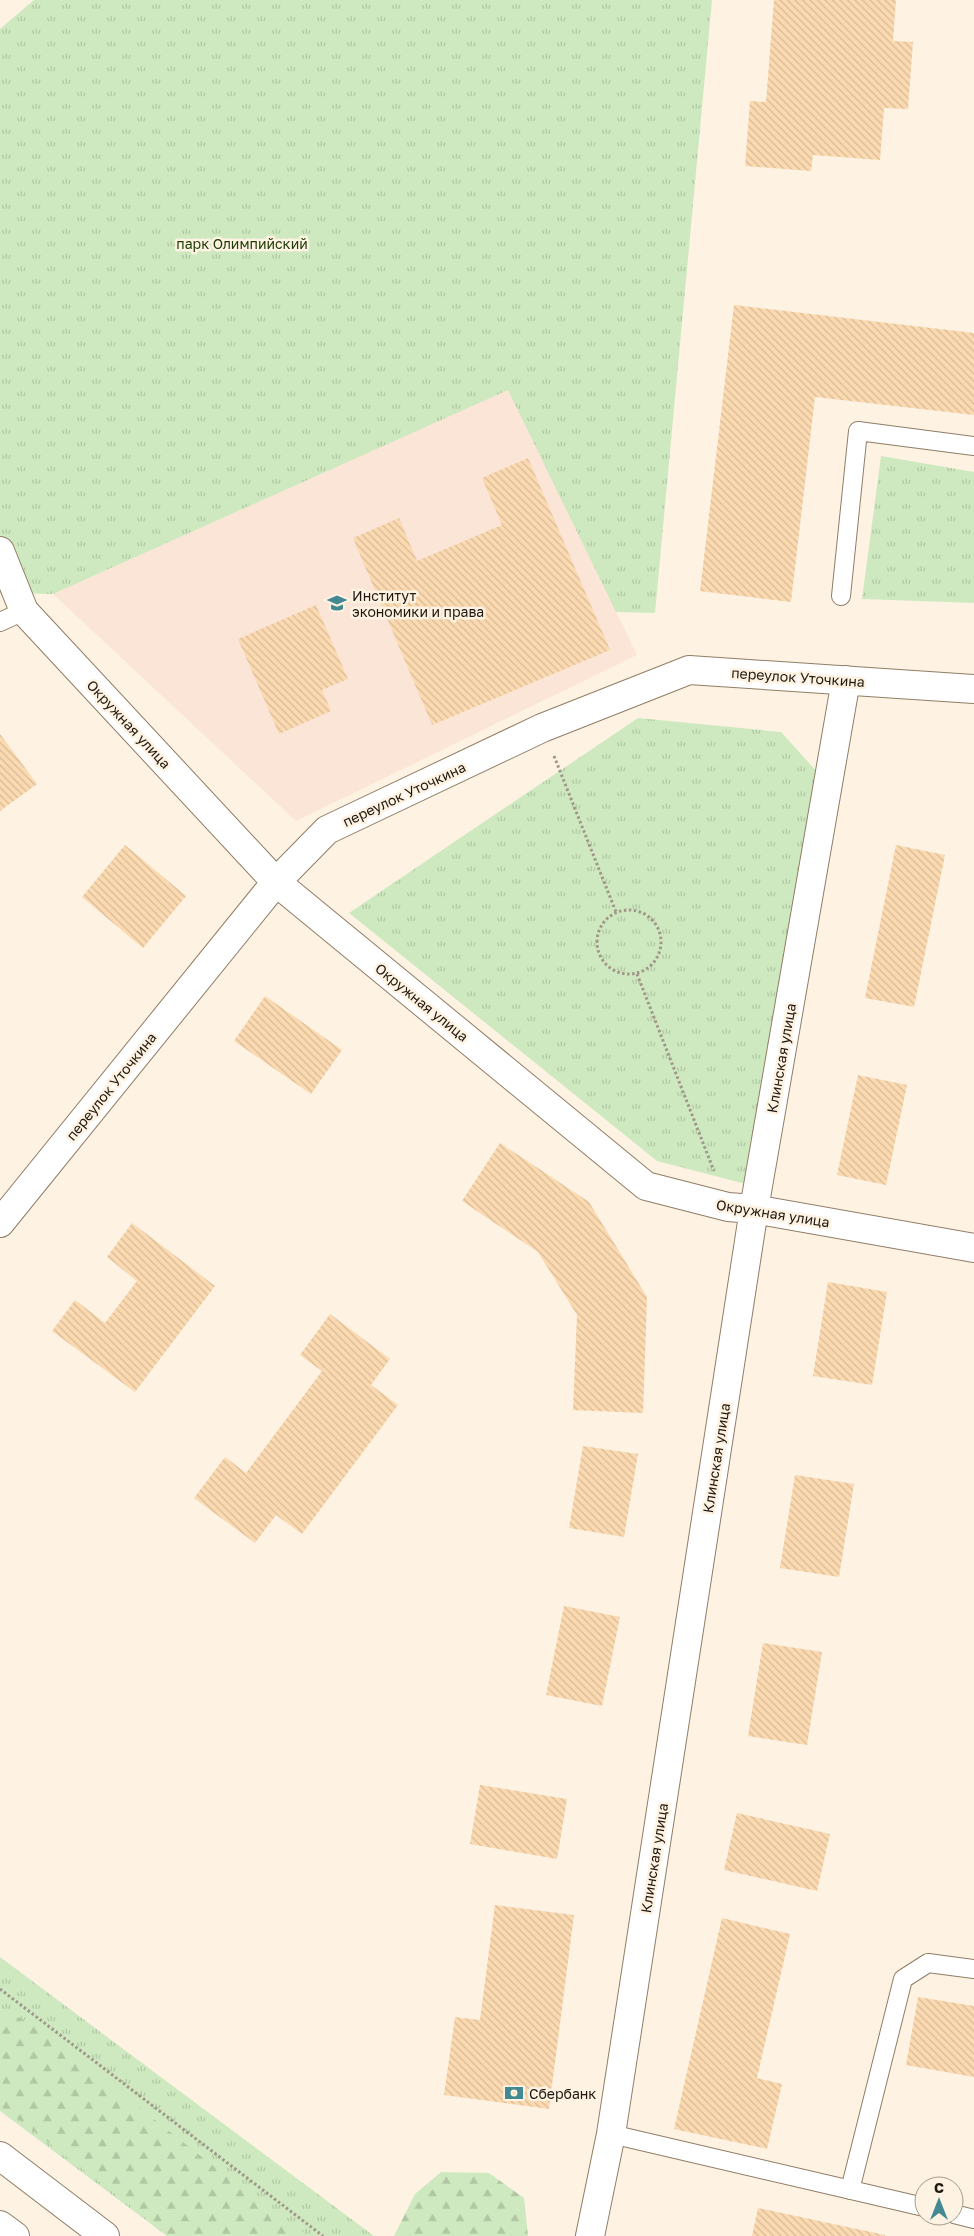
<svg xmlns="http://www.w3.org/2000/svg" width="974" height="2236" viewBox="0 0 974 2236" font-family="'Golos Text',sans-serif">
<defs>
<pattern id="grass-tufts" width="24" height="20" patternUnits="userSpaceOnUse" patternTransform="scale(1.25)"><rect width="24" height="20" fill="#cee9c0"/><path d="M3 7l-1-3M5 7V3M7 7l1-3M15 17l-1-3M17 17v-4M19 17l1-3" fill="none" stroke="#b1c7a4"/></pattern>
<pattern id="forest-firs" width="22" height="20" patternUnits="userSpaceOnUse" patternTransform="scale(1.25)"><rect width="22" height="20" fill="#cee9c0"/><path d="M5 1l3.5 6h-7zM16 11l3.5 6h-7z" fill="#b1c7a4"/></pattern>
<pattern id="building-back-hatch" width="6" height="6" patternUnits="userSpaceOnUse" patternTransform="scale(1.25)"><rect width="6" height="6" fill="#fbdab1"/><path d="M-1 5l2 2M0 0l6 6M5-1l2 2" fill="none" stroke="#d7ba97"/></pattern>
</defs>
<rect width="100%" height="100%" fill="#fef2e2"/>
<path fill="#fae5d7" d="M509 389 637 655 296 821 53 594Z"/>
<path fill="url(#grass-tufts)" d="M34 0H712L655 613 616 612 508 390 53 594 0 593V29Z
M881 456 974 472V603L862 599Z
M638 718 781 732 837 794 769 1190 657 1161 349 913Z
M0 1957 374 2236H167L0 2111Z"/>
<path fill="url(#forest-firs)" d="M0 2009 32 2023 245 2191 309 2236H170L0 2105Z
M441 2172 489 2173 524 2198 528 2236H394L415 2194Z"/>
<path fill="url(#building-back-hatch)" d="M774 0H896L893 41 913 42 908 109 884 108 880 160 813 155 811 171 745 166 750 101 766 102Z
M734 305 974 333V415L815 397 791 602 700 591Z
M528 458 610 650 432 725 353 538 399 518 417 561 502 525 482 478Z
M316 605 348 679 322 690 331 711 279 734 238 639Z
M0 734 37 784 0 811Z
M125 845 186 896 143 948 82 897Z
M896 845 945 855 914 1007 865 998Z
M265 996 342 1050 311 1094 234 1041Z
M858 1075 907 1085 886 1185 837 1175Z
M500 1143 589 1202 647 1297 643 1413 573 1410 577 1315 538 1252 462 1201Z
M132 1223 215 1286 135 1392 52 1331 75 1300 105 1323 137 1281 107 1257Z
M828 1282 887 1292 872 1385 813 1376Z
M330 1314 390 1359 371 1385 398 1405 302 1534 276 1515 255 1543 194 1498 225 1457 246 1473 322 1371 300 1355Z
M583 1446 638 1454 624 1537 569 1528Z
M795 1475 854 1484 839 1577 780 1568Z
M564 1606 620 1617 602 1706 546 1695Z
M763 1643 822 1652 807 1745 748 1736Z
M480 1785 567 1799 557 1859 470 1844Z
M737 1813 830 1834 817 1891 724 1870Z
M495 1905 574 1915 549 2109 444 2095 455 2017 480 2020Z
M722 1918 790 1934 757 2078 782 2084 767 2149 674 2129Z
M918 1997 974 2006V2077L906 2065Z
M758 2208 885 2235V2236H752Z"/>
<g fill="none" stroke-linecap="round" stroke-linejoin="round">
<g stroke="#907d66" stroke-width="20">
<path id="service" d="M841 596 858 431 974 446
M0 622 24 611
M611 2134 924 2207
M850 2190 903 1979 928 1963 974 1969
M954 2214 974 2219"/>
</g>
<g stroke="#907d66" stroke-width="30">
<path id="minor" d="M0 551 24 611 276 882 646 1186 728 1207 754 1209 974 1248
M0 1223 276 882 327 830 542 728 689 670 974 689
M590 2236 611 2134 754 1209 846 680"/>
</g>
<g stroke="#907d66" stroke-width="30">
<path id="primary" d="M0 2156 105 2236
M0 2225 15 2236"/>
</g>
<path stroke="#a09689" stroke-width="3" stroke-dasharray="2.5 2.5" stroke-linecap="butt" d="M554 756 616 912
M597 942a32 32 0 1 1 64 0a32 32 0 1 1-64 0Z
M637 974 714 1171
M0 1989 323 2236"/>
<use href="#service" stroke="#fff" stroke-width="18"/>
<use href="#minor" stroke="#fff" stroke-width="28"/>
<use href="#primary" stroke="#fff" stroke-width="28"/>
</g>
<defs>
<g id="university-bare" transform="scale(1.5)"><path d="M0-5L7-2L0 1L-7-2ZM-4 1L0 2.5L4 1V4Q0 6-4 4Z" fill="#428991" stroke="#fef2e2" stroke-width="2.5" paint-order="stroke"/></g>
<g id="bank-bare" transform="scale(1.5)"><path d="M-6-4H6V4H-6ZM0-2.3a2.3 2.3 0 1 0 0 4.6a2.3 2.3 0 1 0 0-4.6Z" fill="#428991" stroke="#fef2e2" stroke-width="2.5" paint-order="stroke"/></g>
</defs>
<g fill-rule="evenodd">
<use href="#university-bare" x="337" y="603"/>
<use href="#bank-bare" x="514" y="2093"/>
</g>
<g text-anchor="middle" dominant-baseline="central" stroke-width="5" stroke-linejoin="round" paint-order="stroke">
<g font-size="14" fill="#203f08" stroke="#fef2e2">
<text x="242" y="243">парк Олимпийский</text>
</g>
<g font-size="14" fill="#20180f" stroke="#fef2e2" text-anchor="start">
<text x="352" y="595">Институт<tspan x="352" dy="16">экономики и права</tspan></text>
<text x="529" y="2093">Сбербанк</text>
</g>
<g font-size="14" fill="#20180f" stroke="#fef2e2">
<text transform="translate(798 677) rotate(4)">переулок Уточкина</text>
<text transform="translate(129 724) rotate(47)">Окружная улица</text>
<text transform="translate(404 794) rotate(-25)">переулок Уточкина</text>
<text transform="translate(422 1002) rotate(39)">Окружная улица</text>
<text transform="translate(781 1058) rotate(-80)">Клинская улица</text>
<text transform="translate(111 1086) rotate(-51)">переулок Уточкина</text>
<text transform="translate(773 1213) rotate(9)">Окружная улица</text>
<text transform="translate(716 1458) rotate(-81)">Клинская улица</text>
<text transform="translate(654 1858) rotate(-81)">Клинская улица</text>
</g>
</g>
<g transform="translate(939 2201)"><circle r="24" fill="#fef2e2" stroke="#a59b8e"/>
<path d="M0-4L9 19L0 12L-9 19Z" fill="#428991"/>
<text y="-8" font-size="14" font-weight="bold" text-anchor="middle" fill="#20180f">С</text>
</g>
</svg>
